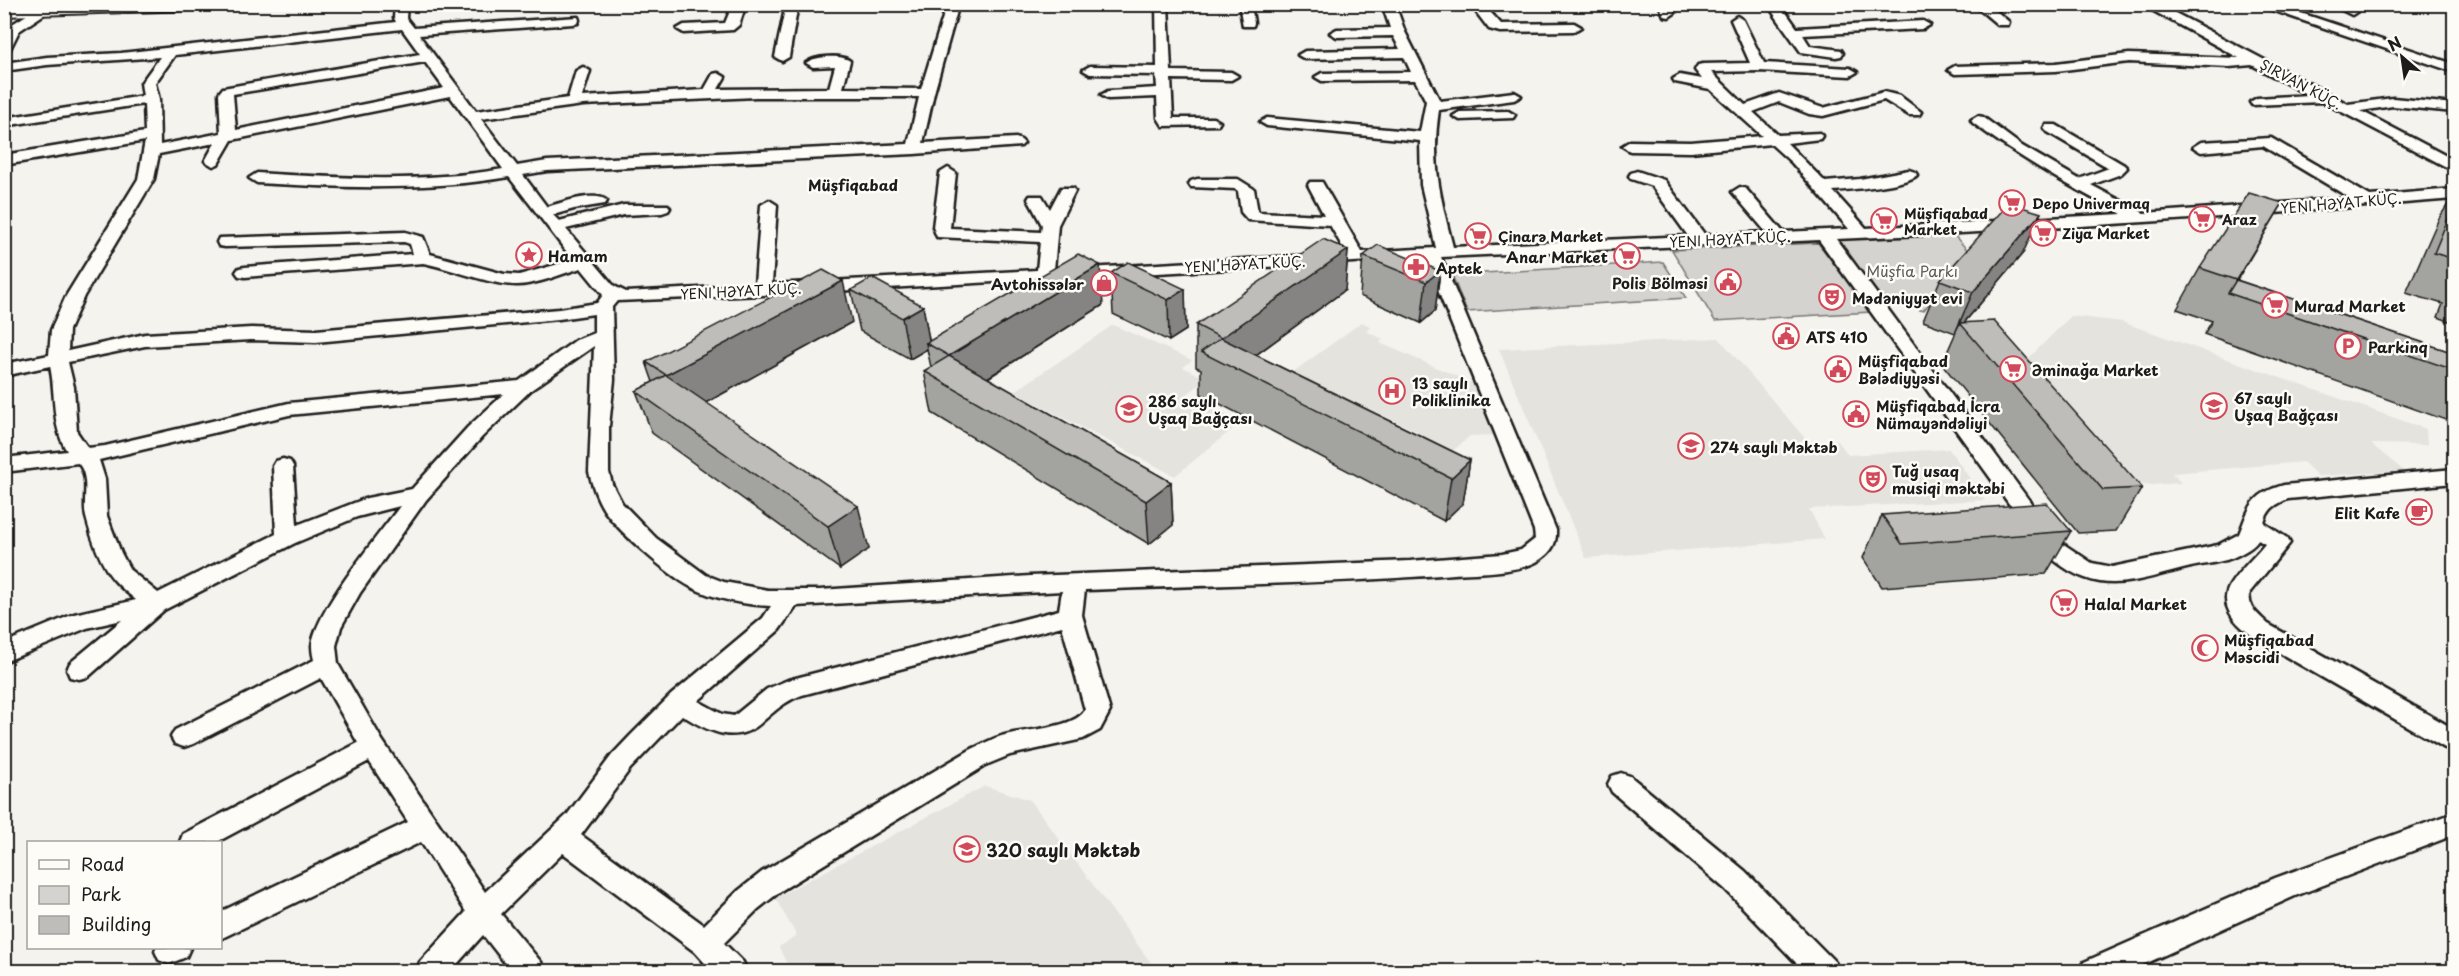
<svg xmlns="http://www.w3.org/2000/svg" width="2459" height="976" viewBox="0 0 2459 976" font-family="'Playpen Sans',sans-serif">
<rect width="100%" height="100%" fill="#f4f3ee"/>
<filter id="ink" filterUnits="userSpaceOnUse"><feTurbulence type="fractalNoise" baseFrequency=".0167" numOctaves="2"/><feDisplacementMap in="SourceGraphic" scale="12" xChannelSelector="R" yChannelSelector="G"/><feConvolveMatrix kernelMatrix="1 2 1 2 8 2 1 2 1" color-interpolation-filters="sRGB"/></filter>
<g filter="url(#ink)">
<path fill="#e4e3de" d="M2071 316 2122 322 2426 429 2427 445 2371 444 2404 471 2318 476 2303 462 2172 473 2181 483 2134 486 2026 361Z
M1362 322 1371 327 1366 331 1383 339 1380 343 1477 385 1496 435 1470 436 1433 468 1398 451 1418 432 1357 403 1335 421 1282 380Z
M1113 325 1192 360 1183 367 1207 379 1186 395 1241 422 1175 476 1014 392Z
M1719 338 1809 443 1838 441 1848 455 1949 449 1985 500 1809 509 1825 539 1586 558 1499 349Z
M985 786 1030 800 1157 971H790L779 947 797 936 775 898Z"/>
<path fill="#d4d3cf" stroke="#787876" stroke-width="1.5" d="M1952 233 1971 254 1923 311 1874 293 1831 239Z
M1818 243 1871 312 1715 321 1672 250Z
M1663 262 1686 298 1467 312 1452 275Z"/>
<g fill="none" stroke-linecap="round" stroke-linejoin="round">
<g stroke="#1c1c1c" stroke-width="5">
<path id="minor" d="M395 4H407L406 18 414 28 578 17 579 20 578 23 573 24 419 35 476 111 568 98 576 71 583 67 590 71 582 97 704 90 713 74 718 73 725 77 718 89 829 88 835 66 813 67 806 63C814 56 842 54 850 61L843 88 921 89 947 4H959L934 93 923 143 1016 138 1021 140 1024 143 1021 146 914 154 547 171 523 175 547 207C560 203 597 190 607 201L605 204 574 209 553 215 559 221 624 205H668L670 208 668 211 662 213 624 215 566 229 614 286 626 292 755 285 761 205 769 200 777 205 772 284 1037 270 1040 242 937 237 933 227 940 173 948 168 956 173 950 228 1041 232 1042 225 1028 199 1030 196H1042L1050 209 1061 188H1073L1075 191 1058 225 1054 270 1346 253 1330 225 1248 220 1241 212 1238 191 1235 189 1191 187 1189 184 1191 181 1197 179H1238L1254 189 1258 212 1324 215 1308 185 1310 182H1322L1362 252 1436 248 1421 185 1420 141 1267 126 1260 122 1267 118 1420 132 1426 101 1415 80 1322 81 1315 77 1322 73 1411 72 1404 57 1305 59 1298 55 1305 51 1400 49 1393 36 1337 37 1330 33 1337 29 1390 28 1382 4H1395L1405 32 1440 101 1514 92 1521 96 1514 100 1439 110C1431 162 1440 197 1453 247L1688 236 1652 186 1631 179 1629 176 1631 173 1637 171 1664 180 1705 235 1766 232 1732 192 1740 187 1746 189 1783 232 1849 229 1792 163 1771 144 1691 152 1630 151 1622 146 1630 141 1691 142 1762 136 1710 89 1675 82 1673 79 1680 75 1702 79 1695 70 1698 65 1703 64 1750 63 1731 20 1737 16 1743 20 1764 63 1850 68 1857 72 1850 76 1759 71 1711 72 1745 105 1779 93 1823 108 1884 92 1900 96 1921 112 1919 115H1909L1884 100 1823 116 1809 114 1779 102 1753 112 1778 135 1820 133 1822 136 1820 139 1787 143 1825 182 1860 179 1909 170 1915 172 1917 175C1908 185 1848 190 1833 191L1866 228 2122 214C2069 186 2021 159 1973 123L1971 120 1978 116 1983 117 2022 146 2079 179 2109 168 2046 131 2044 128 2046 125H2056L2124 165 2127 168 2121 174 2091 185 2144 213 2350 198 2263 146 2201 152 2193 147 2201 142 2271 138 2370 196 2454 189V199C2248 216 2042 230 1836 239L2059 541 2092 563 2112 567 2218 545 2239 534C2250 506 2252 494 2284 485L2454 469V483L2288 499C2274 505 2268 509 2264 523L2287 538 2290 543 2250 592C2247 608 2258 614 2268 624L2454 729V751L2445 748 2278 652C2258 640 2214 616 2229 587 2237 572 2254 558 2265 544L2258 540C2254 548 2240 554 2232 558 2219 563 2204 564 2191 567 2163 573 2129 587 2100 582 2077 578 2060 566 2043 551L1819 240 1441 257 1556 530C1557 545 1550 554 1536 562 1512 574 1468 572 1441 575 1323 584 1204 585 1085 590L1082 615 1110 711 1100 730 1083 739 1010 755 988 764 782 890 758 909 724 943 743 962 747 972H713L695 952 563 853 501 914 541 962 545 972H512L483 935 450 972H416L420 962 466 912 421 842 220 939V912L408 822 369 761 217 842H180L183 834 358 743 321 678 193 744 184 747 175 744 171 737 175 730 314 660C313 656 312 651 312 646 315 611 378 536 400 506L357 517 295 543 164 610 88 677 79 679 70 677 67 670 70 663 122 620 87 628 4 662V643L74 614 136 600C129 594 121 588 115 581 101 566 91 537 86 517 82 500 91 478 78 463L4 472V458L67 451C51 426 56 394 50 366L4 376V364L49 355 51 330 66 296 138 179 145 141 4 165V155L145 132 144 104 4 126V118L143 96 141 83 160 57 47 65 4 71V63L47 57 121 53 396 22 394 18ZM402 29 420 54 223 88 219 93 221 133 160 145 159 99 155 83 175 55ZM425 62 444 88 236 130 233 94ZM450 96 503 169C422 183 339 178 257 173L249 178 257 183C341 188 426 191 509 177L573 260 519 275 504 274 430 254 423 237 405 232 219 238 217 242 219 246 225 247 404 242 410 244 413 254 245 267 239 268 236 272 239 276 245 277 423 263C450 268 493 286 518 285 539 284 561 274 581 268L603 295 597 303 559 309 316 330 251 328 145 334 68 351 69 330 84 296 154 179 159 154 215 143 205 161 213 166 218 164 232 140ZM756 97H919L908 144 547 161 517 166 481 119 583 105ZM1425 258 1534 530 1535 539 1521 550 1502 554 1410 561 1030 576 820 590H768L724 582 706 575 656 538 622 503 612 484 609 472V426L614 380 612 307 617 301 763 295ZM594 314V333L576 340 519 381 289 403 105 446 88 448 77 432 74 387 68 362 145 346 251 340 316 342 559 319ZM594 346 589 472C592 485 597 499 604 510 619 532 668 575 691 587 714 599 745 605 771 606L763 618 671 695 631 735 612 755 567 815 485 892 382 740 338 664 336 646 341 627 360 593 426 500 482 437 531 390ZM504 394 468 427 412 489 367 498 297 525 293 466 290 461 283 459 276 461 273 466 276 534 158 593 130 570 121 553 107 516 105 479 99 460 289 415ZM1062 591 1059 610 788 680 767 689 734 716 722 714 698 701 779 630 796 606ZM1062 626 1085 710C1074 729 1026 729 1005 735 993 738 981 745 970 750L762 872 738 891 704 925 581 835 630 769 682 715C709 732 737 746 763 721 776 710 785 701 802 695Z
M733 4H746L739 25 733 30 684 33 677 29 684 25 725 23Z
M786 4H798L789 57 782 61 775 57Z
M1156 4H1168L1171 71 1231 72 1238 76 1231 80 1171 79 1173 118H1213L1220 122 1218 125 1163 126 1158 118 1157 97 1108 99 1101 95 1108 91 1157 88 1156 75 1090 74 1083 70 1090 66 1157 67Z
M1239 4H1251L1254 23 1253 26H1243Z
M1470 4H1483L1501 24 1574 23 1581 27 1574 31 1500 32 1489 29Z
M1659 4H1672L1675 13 1669 17 1664 16Z
M1767 4H1780L1797 28 1923 21 1930 25 1923 29 1803 35 1810 46 1841 50 1843 53 1841 56 1836 57 1801 52Z
M1973 4H1988L2009 22 2008 25H1998Z
M2141 4H2158L2348 104 2393 98 2454 104V112L2393 106 2361 111 2454 160V171L2323 102 2252 105 2250 102 2257 98 2308 95 2252 65 2229 67 2129 62 2056 71 1955 74 1948 70 1955 66 2056 63 2129 54 2239 58Z
M2254 4H2274L2454 64V72Z
M2330 4H2348L2358 11 2352 15Z
M41 6 47 10 46 13 19 31 9 51 4 52V35L9 26Z
M1508 111 1515 115 1513 118 1460 120 1453 116 1460 112Z
M1621 773 1630 776 1745 871 1835 962 1839 972H1805L1725 889 1612 792 1608 784 1612 776Z
M2454 813V835L2295 896 2127 972H2080L2084 962 2275 878Z
M156 948H190L186 957 169 964 159 960 155 951Z"/>
</g>
<g stroke="#1c1c1c" stroke-width="4">
<path id="highway" d="M232 4 223 9 4 16V6Z"/>
</g>
<use href="#minor" fill="#fdfcf7" fill-rule="evenodd"/>
<use href="#highway" fill="#fdfcf7" fill-rule="evenodd"/>
</g>
<path fill="#a3a3a0" stroke="#1c1c1c" stroke-width="1.5" d="M2454 195V323L2438 317 2443 304 2406 293 2439 218Z
M2283 203 2237 280 2454 353V423L2204 334 2212 321 2177 309 2200 268Z
M1348 250 1345 290 1256 355 1470 460 1463 503 1444 521 1201 394V369L1196 367V325Z
M2023 253 1964 323 2142 488 2116 531 2078 533 1942 364 1956 332 1955 333 1923 321 1940 280Z
M1363 256 1440 271 1435 311 1421 323 1360 296Z
M1111 273 1185 289 1186 330 1169 341 1113 314Z
M851 290 923 306 929 341 1103 305 988 378 1171 482 1173 525 1149 544 932 413 924 371 931 367 927 349 910 359 860 331Z
M852 322 706 403 869 549 840 569 652 433 636 391 653 382 646 362Z
M1882 515 2071 531 2046 574 1882 587 1863 558Z"/>
<path fill="#858482" stroke="#1c1c1c" stroke-width="1.5" d="M2041 213 2023 253 1962 325 1960 323 1955 333 1973 292Z
M1348 250 1345 290 1235 370 1221 338Z
M1100 265 1103 305 963 393 949 356Z
M1440 271 1435 311 1421 323 1426 282Z
M843 281 852 322 680 417 666 375Z
M1185 289 1186 330 1169 341 1168 300Z
M923 306 930 345 926 343 927 349 910 359 902 318Z
M1470 460 1463 503 1444 521 1451 478Z
M1171 482 1173 525 1149 544 1146 501Z
M858 506 869 549 840 569 828 526Z"/>
<path fill="#bebdba" stroke="#1c1c1c" stroke-width="1.5" d="M2249 193 2283 203 2236 280 2200 268Z
M2009 203 2041 213 1973 292 1940 280Z
M2454 204V259L2434 253Z
M1323 239 1348 250 1221 338 1196 325Z
M1378 245 1440 271 1426 282 1363 256Z
M1078 254 1100 265 949 356 926 343Z
M1128 262 1185 289 1168 300 1111 273Z
M823 270 843 281 666 375 646 362Z
M872 278 923 306 902 318 851 290Z
M2236 280 2454 353V370L2228 293Z
M1994 321 2142 488 2103 490 1960 323Z
M1221 338 1470 460 1451 478 1201 352Z
M949 356 1171 482 1146 501 924 371Z
M666 375 858 506 828 526 636 391Z
M2047 503 2071 531 1902 544 1882 515Z"/>
</g>
<defs>
<g id="supermarket-ring" transform="scale(1.35)"><circle r="9.5" fill="#fdfcf7" stroke="#d1495b" stroke-width="1.5"/><path d="M-6-5.5h2.5l.6 2H6L4.5 2H-2.5L-4.4-4H-6ZM-1.5 3.2a1.3 1.3 0 1 0 .1 0ZM3 3.2a1.3 1.3 0 1 0 .1 0Z" fill="#d1495b"/></g>
<g id="sight-ring" transform="scale(1.35)"><circle r="9.5" fill="#fdfcf7" stroke="#d1495b" stroke-width="1.5"/><path d="M0-6L1.8-2.2L6-1.7L2.9 1.2L3.7 5.4L0 3.3L-3.7 5.4L-2.9 1.2L-6-1.7L-1.8-2.2Z" fill="#d1495b"/></g>
<g id="pharmacy-ring" transform="scale(1.35)"><circle r="9.5" fill="#fdfcf7" stroke="#d1495b" stroke-width="1.5"/><path d="M-2-6h4v4h4v4h-4v4h-4v-4h-4v-4h4Z" fill="#d1495b"/></g>
<g id="civic-ring" transform="scale(1.35)"><circle r="9.5" fill="#fdfcf7" stroke="#d1495b" stroke-width="1.5"/><path d="M-.6-6.5H3V-4.5H.6V-3L4-1V1h2V6H-6V1h2V-1L-.6-3ZM-1.2 2.5V6h2.4V2.5Z" fill="#d1495b"/></g>
<g id="shop-ring" transform="scale(1.35)"><circle r="9.5" fill="#fdfcf7" stroke="#d1495b" stroke-width="1.5"/><path d="M-5-2.5h2.3a2.7 3.5 0 0 1 5.4 0H5L5.5 6h-11ZM-1.5-2.5h3a1.5 2.3 0 0 0-3 0Z" fill="#d1495b"/></g>
<g id="theatre-ring" transform="scale(1.35)"><circle r="9.5" fill="#fdfcf7" stroke="#d1495b" stroke-width="1.5"/><path d="M-5-5.5Q0-4 5-5.5V0Q5 5 0 6Q-5 5-5 0ZM-3.3-2.5H-1v1.5H-3.3ZM1-2.5H3.3v1.5H1ZM-2.8 1Q0 5.5 2.8 1Z" fill="#d1495b"/></g>
<g id="parking-ring" transform="scale(1.35)"><circle r="9.5" fill="#fdfcf7" stroke="#d1495b" stroke-width="1.5"/><path d="M-3.5-5.5H1a3.5 3.5 0 0 1 0 7H-1V5.5H-3.5ZM-1-3.4V-.6H.8a1.4 1.4 0 0 0 0-2.8Z" fill="#d1495b"/></g>
<g id="hospital-ring" transform="scale(1.35)"><circle r="9.5" fill="#fdfcf7" stroke="#d1495b" stroke-width="1.5"/><path d="M-5-5h3v3.5h4V-5h3V5h-3V1.5h-4V5h-3Z" fill="#d1495b"/></g>
<g id="school-ring" transform="scale(1.35)"><circle r="9.5" fill="#fdfcf7" stroke="#d1495b" stroke-width="1.5"/><path d="M0-5L7-2L0 1L-7-2ZM-4 1L0 2.5L4 1V4Q0 6-4 4Z" fill="#d1495b"/></g>
<g id="cafe-ring" transform="scale(1.35)"><circle r="9.5" fill="#fdfcf7" stroke="#d1495b" stroke-width="1.5"/><path d="M-5.5-4.5H6V0H3Q3 3.5 0 3.5H-2.5Q-5.5 3.5-5.5 0ZM3-3.2v2h1.7v-2ZM-6 4.5H4V6H-6Z" fill="#d1495b"/></g>
<g id="mosque-ring" transform="scale(1.35)"><circle r="9.5" fill="#fdfcf7" stroke="#d1495b" stroke-width="1.5"/><path d="M3.5-4.9A6 6 0 1 0 3.5 4.9A5 5 0 1 1 3.5-4.9Z" fill="#d1495b"/></g>
</defs>
<g fill-rule="evenodd">
<use href="#supermarket-ring" x="2012" y="203"/>
<use href="#supermarket-ring" x="2202" y="219"/>
<use href="#supermarket-ring" x="1884" y="221"/>
<use href="#supermarket-ring" x="2043" y="233"/>
<use href="#supermarket-ring" x="1478" y="236"/>
<use href="#sight-ring" x="529" y="255"/>
<use href="#supermarket-ring" x="1627" y="256"/>
<use href="#pharmacy-ring" x="1416" y="267"/>
<use href="#civic-ring" x="1728" y="282"/>
<use href="#shop-ring" x="1104" y="283"/>
<use href="#theatre-ring" x="1832" y="297"/>
<use href="#supermarket-ring" x="2275" y="305"/>
<use href="#civic-ring" x="1786" y="336"/>
<use href="#parking-ring" x="2348" y="346"/>
<use href="#civic-ring" x="1838" y="369"/>
<use href="#supermarket-ring" x="2013" y="369"/>
<use href="#hospital-ring" x="1392" y="391"/>
<use href="#school-ring" x="2214" y="406"/>
<use href="#school-ring" x="1129" y="409"/>
<use href="#civic-ring" x="1856" y="414"/>
<use href="#school-ring" x="1691" y="446"/>
<use href="#theatre-ring" x="1873" y="479"/>
<use href="#cafe-ring" x="2419" y="512"/>
<use href="#supermarket-ring" x="2064" y="603"/>
<use href="#mosque-ring" x="2205" y="648"/>
<use href="#school-ring" x="967" y="849"/>
</g>
<g text-anchor="middle" dominant-baseline="central" stroke-width="5" stroke-linejoin="round" paint-order="stroke">
<g font-size="14" fill="#1c1c1c" stroke="#fdfcf7">
<text transform="translate(2301 84) rotate(28)">ŞIRVAN KÜÇ.</text>
<text transform="translate(2341 203) rotate(-5)">YENI HƏYAT KÜÇ.</text>
<text transform="translate(1730 239) rotate(-3)">YENI HƏYAT KÜÇ.</text>
<text transform="translate(1245 264) rotate(-3)">YENI HƏYAT KÜÇ.</text>
<text transform="translate(741 291) rotate(-3)">YENI HƏYAT KÜÇ.</text>
</g>
<g font-size="14" font-weight="bold" fill="#1c1c1c" stroke="#fdfcf7" text-anchor="start">
<text x="2032" y="203">Depo Univermaq</text>
<text x="1904" y="213">Müşfiqabad<tspan x="1904" dy="16">Market</tspan></text>
<text x="2222" y="219">Araz</text>
<text x="2062" y="233">Ziya Market</text>
<text x="1498" y="236">Çinarə Market</text>
</g>
<g font-size="15" font-weight="bold" fill="#1c1c1c" stroke="#fdfcf7">
<text x="853" y="184">Müşfiqabad</text>
</g>
<g font-size="15" font-weight="bold" fill="#1c1c1c" stroke="#fdfcf7" text-anchor="start">
<text x="548" y="255">Hamam</text>
<text x="1608" y="256" text-anchor="end">Anar Market</text>
<text x="1436" y="267">Aptek</text>
<text x="1708" y="282" text-anchor="end">Polis Bölməsi</text>
<text x="1084" y="283" text-anchor="end">Avtohissələr</text>
<text x="1852" y="297">Mədəniyyət evi</text>
<text x="2294" y="305">Murad Market</text>
<text x="1806" y="336">ATS 410</text>
<text x="2368" y="346">Parkinq</text>
<text x="1858" y="360">Müşfiqabad<tspan x="1858" dy="17">Bələdiyyəsi</tspan></text>
<text x="2032" y="369">Əminağa Market</text>
<text x="1412" y="382">13 saylı<tspan x="1412" dy="17">Poliklinika</tspan></text>
<text x="2234" y="397">67 saylı<tspan x="2234" dy="17">Uşaq Bağçası</tspan></text>
<text x="1148" y="400">286 saylı<tspan x="1148" dy="17">Uşaq Bağçası</tspan></text>
<text x="1876" y="405">Müşfiqabad İcra<tspan x="1876" dy="17">Nümayəndəliyi</tspan></text>
<text x="1710" y="446">274 saylı Məktəb</text>
<text x="1892" y="470">Tuğ usaq<tspan x="1892" dy="17">musiqi məktəbi</tspan></text>
<text x="2400" y="512" text-anchor="end">Elit Kafe</text>
<text x="2084" y="603">Halal Market</text>
<text x="2224" y="639">Müşfiqabad<tspan x="2224" dy="17">Məscidi</tspan></text>
</g>
<g font-size="15" fill="#5c5c5b" stroke="#fdfcf7">
<text x="1912" y="270">Müşfia Parkı</text>
</g>
<g font-size="18" font-weight="bold" fill="#1c1c1c" stroke="#fdfcf7" text-anchor="start">
<text x="986" y="849">320 saylı Məktəb</text>
</g>
</g>
<rect width="2459" height="976" fill="none" stroke="#fdfcf7" stroke-width="24"/>
<rect x="12" y="12" width="2435" height="952" fill="none" stroke="#1c1c1c" stroke-width="2" filter="url(#ink)"/>
<rect x="27" y="841" width="195" height="108" fill="#fdfcf7" stroke="#a3a29f" stroke-width="1.5"/>
<rect x="39" y="860" width="30" height="9" fill="#fdfcf7" stroke="#a3a29f" stroke-width="1.5"/>
<text x="81" y="871" font-size="18" fill="#1c1c1c">Road</text>
<rect x="39" y="886" width="30" height="18" fill="#d4d3cf" stroke="#a3a29f" stroke-width="1.5"/>
<text x="81" y="901" font-size="18" fill="#1c1c1c">Park</text>
<rect x="39" y="916" width="30" height="18" fill="#bebdba" stroke="#a3a29f" stroke-width="1.5"/>
<text x="81" y="931" font-size="18" fill="#1c1c1c">Building</text>
<g transform="translate(2402 57) rotate(331)" stroke="#fdfcf7" stroke-width="4.5" paint-order="stroke">
<path d="M0-4.5L10 22L0 15L-10 22Z" fill="#1c1c1c"/>
<text y="-9" font-size="16" font-weight="bold" text-anchor="middle" fill="#1c1c1c">N</text>
</g>
</svg>
